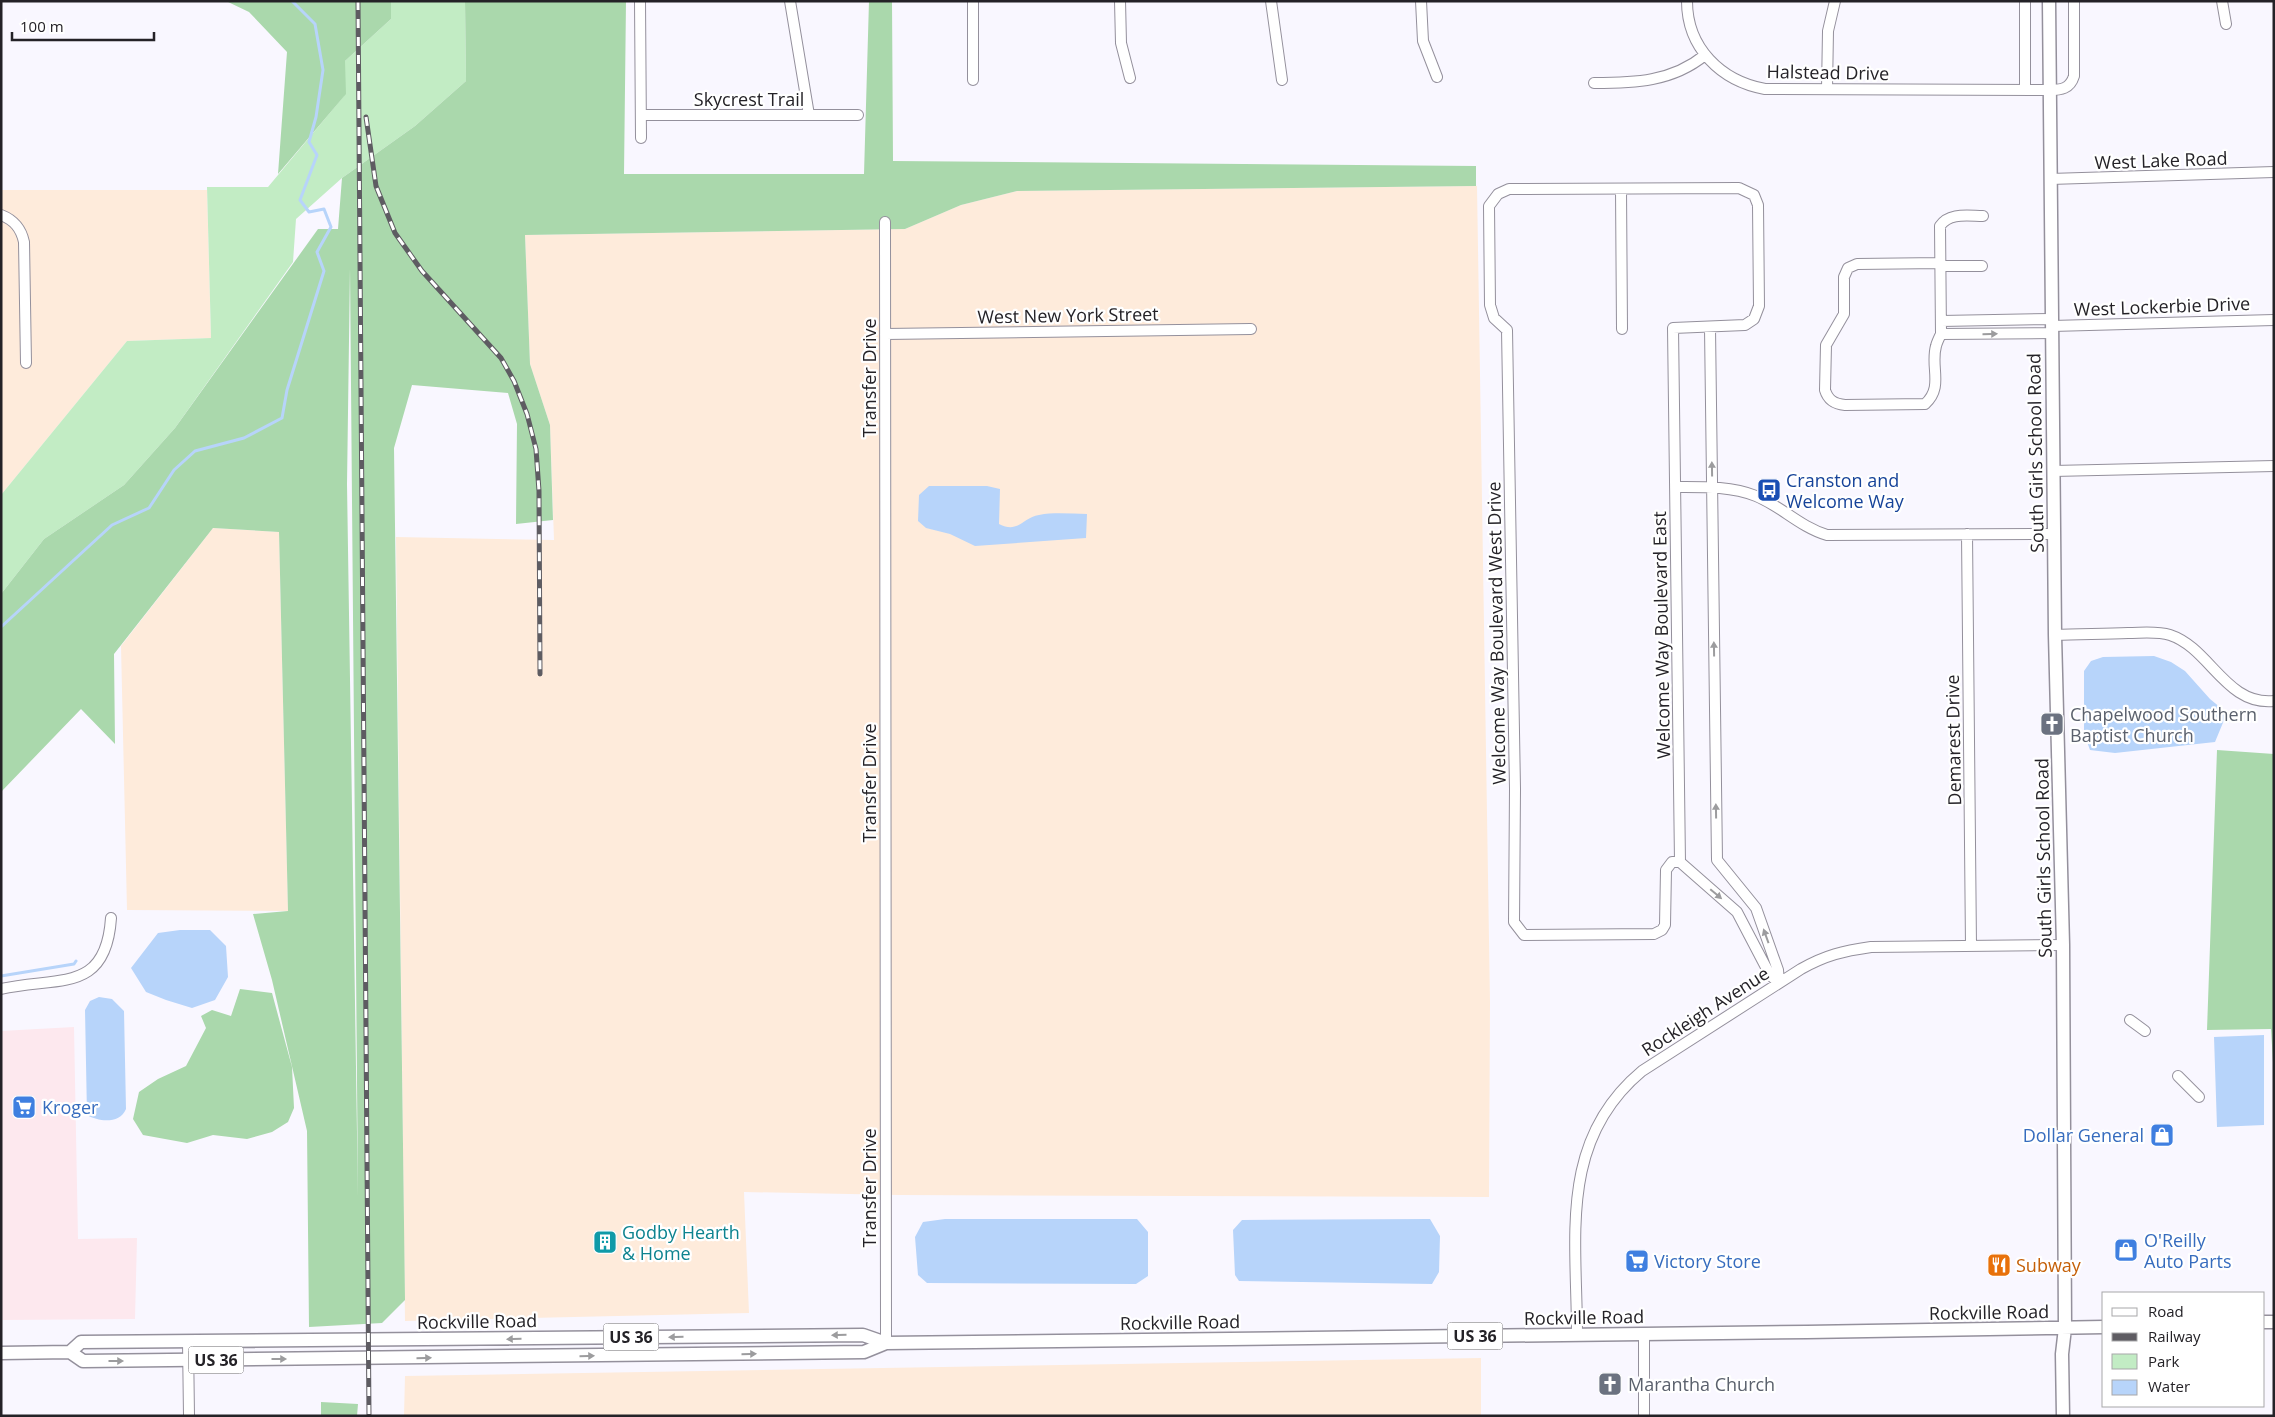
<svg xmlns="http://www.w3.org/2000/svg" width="2275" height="1417" viewBox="0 0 2275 1417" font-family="'Open Sans',sans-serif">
<rect width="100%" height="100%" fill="#f9f7ff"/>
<path fill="#fde8ee" d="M74 1027 78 1239 137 1238 135 1319 1 1320V1031Z"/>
<path fill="#feebdb" d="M1477 186 1490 1002 1489 1197 899 1195 744 1192 749 1313 405 1321 396 537 554 540 550 425 530 364 525 235 905 229 961 205 1017 191Z
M1 190H207L211 338 127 341 1 495Z
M213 528 279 532 288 911 127 910 121 646Z
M1481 1358V1416H404L405 1376Z"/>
<path fill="#c2ecc4" d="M391 1H465L466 81 415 126 342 178 296 219 293 262 175 428 124 485 44 539 1 594V495L127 341 211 338 207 187H268L344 96 345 61 391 19Z"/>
<path fill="#aad8ac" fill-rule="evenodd" d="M226 1H391V19L345 61 346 94 278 174 287 52 249 12Z
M465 1H626L624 174H864L869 1H892L893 161 1476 166V186L1017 191 961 205 905 229 525 235 530 364 550 425 553 520 516 524 517 424 508 393 412 385 394 448 405 1300 382 1323 309 1327 307 1131 272 980 253 914 288 911 279 532 213 528 114 654 115 744 81 709 1 792V594L44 539 124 485 175 428 318 229H338L342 178 415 126 466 81ZM350 268 358 1197 347 484Z
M2217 750 2274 754V1079L2271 1029 2207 1030Z
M240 989 272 993 292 1067 294 1108 288 1122 272 1132 247 1139 213 1135 187 1143 143 1135 133 1119 139 1092 158 1079 186 1066 206 1028 201 1016 212 1010 231 1016Z
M321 1402 358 1404 357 1416H321Z"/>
<path fill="#b7d4fa" d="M929 486H987L1000 489 999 524C1019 534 1023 517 1039 515 1055 512 1071 514 1087 514L1086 538 975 546 950 534 926 528 918 521 919 495Z
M2154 656 2171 662 2185 671 2210 699 2227 713 2215 742 2115 753 2090 750 2084 733V671L2091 661 2103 657Z
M180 930H210L226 946 228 977 215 1000 192 1008 166 1000 146 992 131 968 158 933Z
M99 997 112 999 124 1011 126 1109C120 1124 99 1122 87 1115L85 1010 90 1001Z
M2264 1035V1125L2217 1127 2214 1037Z
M945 1219H1137L1148 1232V1276L1136 1284 927 1283 918 1275 915 1237 923 1222Z
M1430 1219 1440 1236 1439 1272 1432 1284 1239 1281 1235 1275 1233 1230 1242 1220Z"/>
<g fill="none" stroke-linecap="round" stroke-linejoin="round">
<path stroke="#b7d4fa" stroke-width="3" d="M1 627 112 525 149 508 174 470 195 451 244 438 282 418 287 390 324 271 317 252 331 227 324 209 309 212 300 200 317 155 309 142 316 117 323 70 315 24 292 1
M1 976 74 964 76 961"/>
<g stroke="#94909c" stroke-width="12">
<path id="minor" d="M640 1 641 138
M790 1 809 115
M973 1V80
M1120 1 1121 43 1130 78
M1271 1 1282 80
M1421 1 1423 41 1437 77
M1687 1C1687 48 1721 81 1765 89L2049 90C2061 90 2070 89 2074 76V1
M2025 1V90
M2222 1 2226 24
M1594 83C1634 83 1672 82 1705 55
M1827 89 1828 31 1835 1
M641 115H858
M2050 179 2274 172
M1739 188 1754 195 1758 205 1759 306 1754 319 1745 325 1673 328 1680 862H1672L1666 870 1665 925 1662 930 1654 934 1524 935 1514 922 1515 789 1507 330 1494 318 1490 305 1489 206 1498 194 1509 189Z
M1621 189 1622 329
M1 215C14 220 21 228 24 242L26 363
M885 222 886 1343
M1940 263 1857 264 1848 268 1844 277V314L1826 345 1825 390C1828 400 1834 404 1845 405L1925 404C1944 387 1930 367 1936 346 1937 342 1939 338 1941 334L1940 226C1949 212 1969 216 1983 216
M1940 266H1982
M1941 321 2051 319
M2052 326 2274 320
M1710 328 1717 860 1756 908 1778 970 1779 983
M885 334 1251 329
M1941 334 2052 333
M2053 471 2274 466
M1675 487C1702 487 1731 486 1756 496 1781 506 1800 527 1827 535L2054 534
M1967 534 1971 946
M2055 635C2079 634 2104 634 2128 633 2142 633 2157 631 2170 635 2210 648 2226 706 2274 701
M1680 862 1737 912 1770 975 1779 983
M1 989C58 976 106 994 111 918
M2130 1020 2145 1031
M2178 1076 2199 1097
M1644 1334V1416
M1577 1335C1577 1237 1558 1141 1642 1071L1801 969C1826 955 1843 951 1871 947L2063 945
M188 1342 189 1416"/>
</g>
<g stroke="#94909c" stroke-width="15">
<path id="major" d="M2049 1 2055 635 2063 945 2065 1328 2062 1354 2063 1416
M2264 1322H2274
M70 1352 81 1342 863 1335 886 1343
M1 1353 70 1352 83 1361 864 1352 886 1343 1807 1332 2104 1327"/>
</g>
<use href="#minor" stroke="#fff" stroke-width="10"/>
<use href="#major" stroke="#fff" stroke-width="12"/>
<g stroke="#5e5c62" stroke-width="5">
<path id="rail" d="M358 1 369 1416
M366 117 376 186 395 233 422 271 501 358 514 381 527 414 536 449 539 491 540 674"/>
</g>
<use href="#rail" stroke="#fff" stroke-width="3" stroke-dasharray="9" stroke-linecap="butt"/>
</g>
<defs><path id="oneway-solid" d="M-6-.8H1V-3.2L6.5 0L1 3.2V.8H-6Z" transform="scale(1.25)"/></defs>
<g fill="#9c9c9e">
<use href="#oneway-solid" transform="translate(1990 334) rotate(-1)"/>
<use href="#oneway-solid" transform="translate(1712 469) rotate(-91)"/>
<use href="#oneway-solid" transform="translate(1714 649) rotate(-91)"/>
<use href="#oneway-solid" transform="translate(1716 811) rotate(-91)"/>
<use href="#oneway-solid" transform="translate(1716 894) rotate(40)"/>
<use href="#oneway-solid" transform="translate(1766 936) rotate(-110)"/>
<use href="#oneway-solid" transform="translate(839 1335) rotate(179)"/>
<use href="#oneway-solid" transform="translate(676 1337) rotate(179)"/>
<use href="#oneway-solid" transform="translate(514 1339) rotate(179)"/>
<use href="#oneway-solid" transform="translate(749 1354) rotate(-1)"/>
<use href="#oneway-solid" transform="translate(587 1356) rotate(-1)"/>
<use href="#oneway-solid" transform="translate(424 1358) rotate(-1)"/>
<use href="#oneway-solid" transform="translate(279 1359)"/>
<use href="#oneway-solid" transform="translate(116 1361)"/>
</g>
<defs>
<g id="bus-square" transform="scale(1.25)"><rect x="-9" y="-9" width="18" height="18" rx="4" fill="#1a4fb4" stroke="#fff"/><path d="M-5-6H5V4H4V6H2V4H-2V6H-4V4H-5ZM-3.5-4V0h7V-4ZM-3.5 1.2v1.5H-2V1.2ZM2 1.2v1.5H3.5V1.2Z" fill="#fff"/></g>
<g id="church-square" transform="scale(1.25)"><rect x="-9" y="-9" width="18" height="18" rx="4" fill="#6b7280" stroke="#fff"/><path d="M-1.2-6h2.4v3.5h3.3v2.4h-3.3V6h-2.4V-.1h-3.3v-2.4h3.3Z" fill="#fff"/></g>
<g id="supermarket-square" transform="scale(1.25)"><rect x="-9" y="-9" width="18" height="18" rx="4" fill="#3f7fe0" stroke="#fff"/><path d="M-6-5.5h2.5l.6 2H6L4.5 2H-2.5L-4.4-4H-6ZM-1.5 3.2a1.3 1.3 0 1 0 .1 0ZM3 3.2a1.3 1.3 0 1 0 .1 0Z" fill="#fff"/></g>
<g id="shop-square" transform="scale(1.25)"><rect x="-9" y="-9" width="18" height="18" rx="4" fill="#3f7fe0" stroke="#fff"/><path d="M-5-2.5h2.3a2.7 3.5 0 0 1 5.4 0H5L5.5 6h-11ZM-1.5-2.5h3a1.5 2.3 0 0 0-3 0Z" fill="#fff"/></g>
<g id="building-square" transform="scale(1.25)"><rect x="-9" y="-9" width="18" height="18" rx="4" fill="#0f9aa8" stroke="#fff"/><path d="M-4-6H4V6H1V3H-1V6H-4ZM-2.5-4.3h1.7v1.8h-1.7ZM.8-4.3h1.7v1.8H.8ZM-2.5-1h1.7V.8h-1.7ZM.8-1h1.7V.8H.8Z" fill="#fff"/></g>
<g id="restaurant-square" transform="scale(1.25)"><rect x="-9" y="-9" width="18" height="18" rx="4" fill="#e8710a" stroke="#fff"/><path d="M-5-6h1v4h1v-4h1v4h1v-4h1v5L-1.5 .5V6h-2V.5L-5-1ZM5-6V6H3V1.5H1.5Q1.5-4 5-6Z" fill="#fff"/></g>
</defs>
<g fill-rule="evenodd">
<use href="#bus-square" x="1769" y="490"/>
<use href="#church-square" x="2052" y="724"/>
<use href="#supermarket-square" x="24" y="1107"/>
<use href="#shop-square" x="2162" y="1135"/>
<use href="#building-square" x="605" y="1242"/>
<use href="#shop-square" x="2126" y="1250"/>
<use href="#supermarket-square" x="1637" y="1261"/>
<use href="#restaurant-square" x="1999" y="1265"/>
<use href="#church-square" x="1610" y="1384"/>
</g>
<g text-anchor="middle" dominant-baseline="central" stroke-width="4.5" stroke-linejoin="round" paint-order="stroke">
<g fill="#fff" stroke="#666468" stroke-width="1">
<rect x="1447.5" y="1322.5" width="55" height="27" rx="4"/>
<rect x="603.5" y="1323.5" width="55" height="27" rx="4"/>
<rect x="188.5" y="1346.5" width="55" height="27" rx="4"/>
</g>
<g font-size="16" font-weight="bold" fill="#242227">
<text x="1475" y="1336">US 36</text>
<text x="631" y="1337">US 36</text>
<text x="216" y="1360">US 36</text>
</g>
<g font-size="18" fill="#242227" stroke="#fff">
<text transform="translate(1828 72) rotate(1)">Halstead Drive</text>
<text x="749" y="99">Skycrest Trail</text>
<text transform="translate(2161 160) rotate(-2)">West Lake Road</text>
<text transform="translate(2162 306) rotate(-2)">West Lockerbie Drive</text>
<text transform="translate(1068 315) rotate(-1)">West New York Street</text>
<text transform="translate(869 378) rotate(-90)">Transfer Drive</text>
<text transform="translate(2035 453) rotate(-91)">South Girls School Road</text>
<text transform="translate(1496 633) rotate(-91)">Welcome Way Boulevard West Drive</text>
<text transform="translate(1661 635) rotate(-91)">Welcome Way Boulevard East</text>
<text transform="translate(1953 740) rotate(-91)">Demarest Drive</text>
<text transform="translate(869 783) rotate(-90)">Transfer Drive</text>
<text transform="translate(2043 858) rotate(-91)">South Girls School Road</text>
<text transform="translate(1705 1011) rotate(-33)">Rockleigh Avenue</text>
<text transform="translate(869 1188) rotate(-90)">Transfer Drive</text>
<text transform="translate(1989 1312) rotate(-1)">Rockville Road</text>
<text transform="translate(1584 1317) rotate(-1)">Rockville Road</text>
<text transform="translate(477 1321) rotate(-1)">Rockville Road</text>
<text transform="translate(1180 1322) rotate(-1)">Rockville Road</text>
</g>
<g font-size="18" fill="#164399" stroke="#fff" text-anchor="start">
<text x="1786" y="480">Cranston and<tspan x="1786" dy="21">Welcome Way</tspan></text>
</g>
<g font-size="18" fill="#5b616d" stroke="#fff" text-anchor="start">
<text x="2070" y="714">Chapelwood Southern<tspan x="2070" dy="21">Baptist Church</tspan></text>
<text x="1628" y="1384">Marantha Church</text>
</g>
<g font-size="18" fill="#366cbe" stroke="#fff" text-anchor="start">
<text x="42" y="1107">Kroger</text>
<text x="2144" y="1135" text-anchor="end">Dollar General</text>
<text x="2144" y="1240">O'Reilly<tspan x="2144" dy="21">Auto Parts</tspan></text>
<text x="1654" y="1261">Victory Store</text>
</g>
<g font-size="18" fill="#0d838f" stroke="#fff" text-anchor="start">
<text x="622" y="1232">Godby Hearth<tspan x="622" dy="21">&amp; Home</tspan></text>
</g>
<g font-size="18" fill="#c56008" stroke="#fff" text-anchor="start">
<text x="2016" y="1265">Subway</text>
</g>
</g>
<rect width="2275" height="1417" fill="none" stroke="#242227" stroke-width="5"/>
<rect x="2102" y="1292" width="162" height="115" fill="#ffffff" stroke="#a7a7a9"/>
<rect x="2112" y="1308" width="25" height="8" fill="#ffffff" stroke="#a7a7a9"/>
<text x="2148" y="1317" font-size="15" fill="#242227">Road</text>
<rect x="2112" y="1333" width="25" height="8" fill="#5e5c62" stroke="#a7a7a9"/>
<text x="2148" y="1342" font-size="15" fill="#242227">Railway</text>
<rect x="2112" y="1354" width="25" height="15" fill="#c2ecc4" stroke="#a7a7a9"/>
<text x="2148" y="1367" font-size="15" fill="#242227">Park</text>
<rect x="2112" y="1380" width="25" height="15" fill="#b7d4fa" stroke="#a7a7a9"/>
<text x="2148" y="1392" font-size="15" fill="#242227">Water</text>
<path d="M12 32v8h142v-8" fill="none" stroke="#242227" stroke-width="2.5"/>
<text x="20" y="32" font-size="15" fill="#242227" stroke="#ffffff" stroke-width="4" paint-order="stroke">100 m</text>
</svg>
